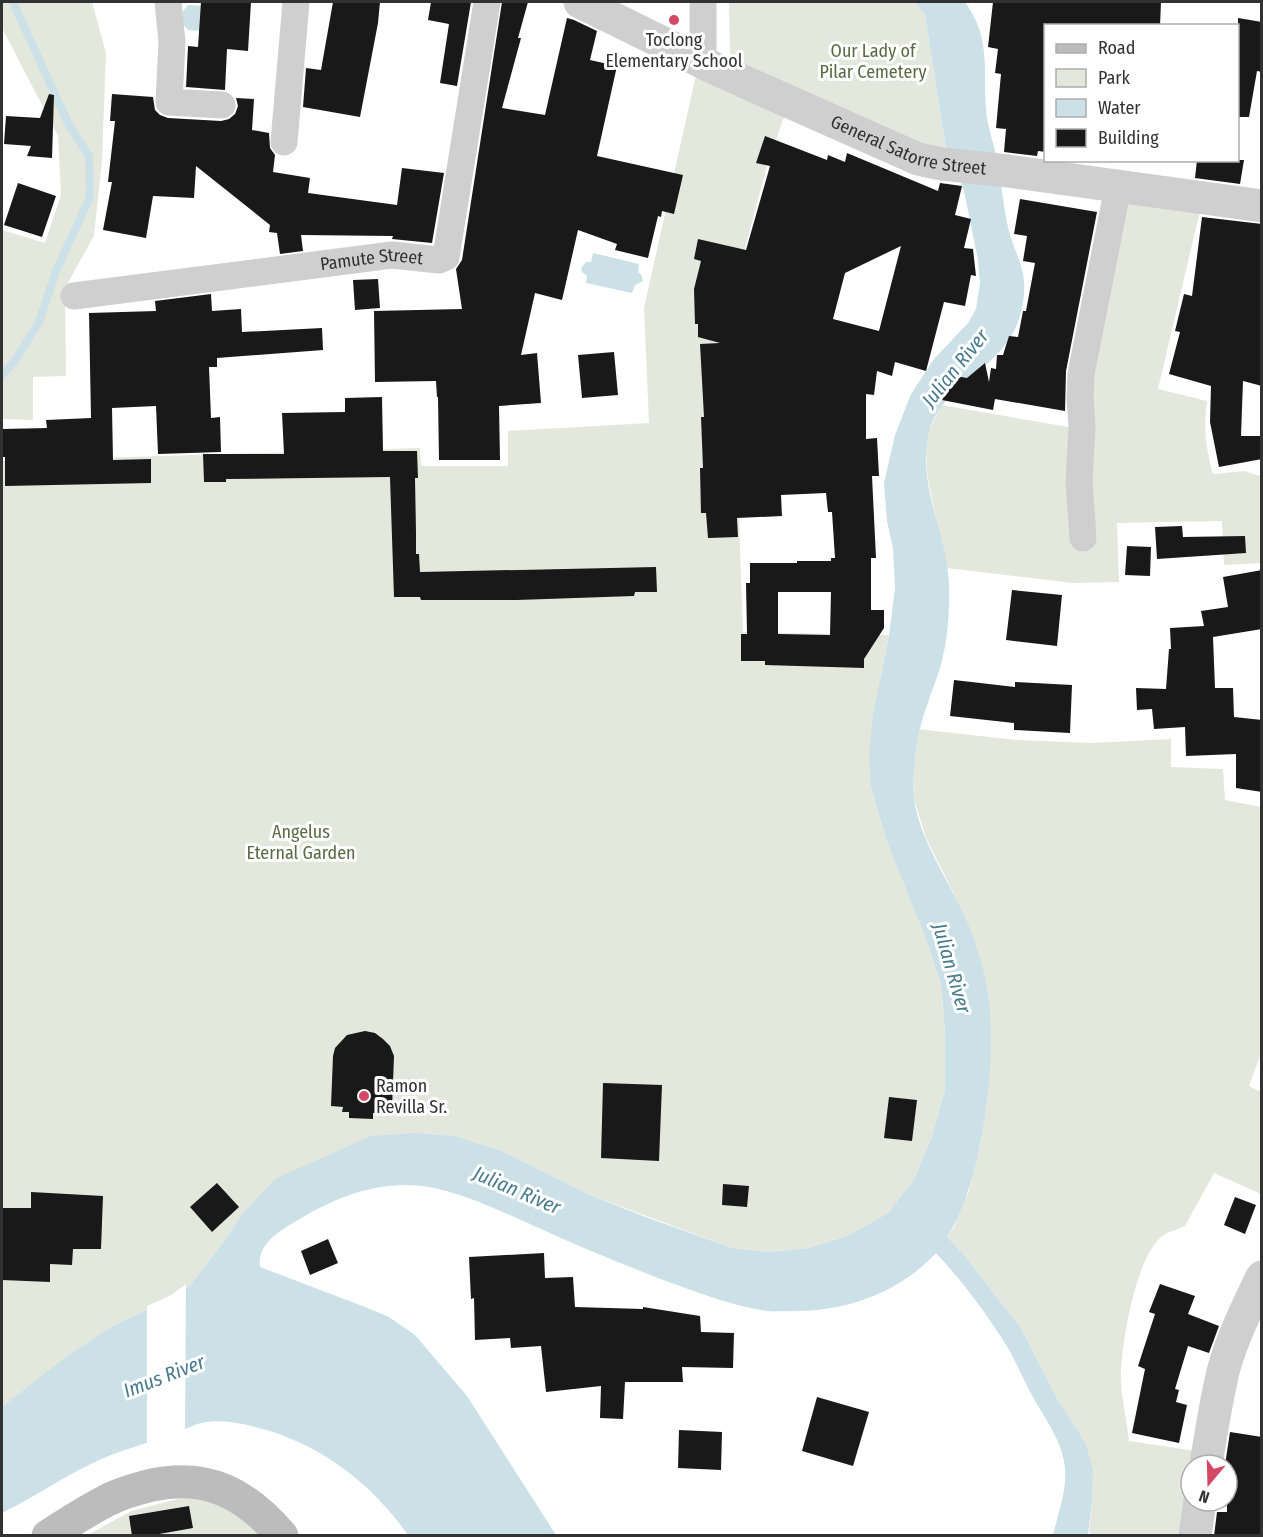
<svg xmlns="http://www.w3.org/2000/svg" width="1263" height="1537" viewBox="0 0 1263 1537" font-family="'Fira Sans Condensed',sans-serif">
<rect width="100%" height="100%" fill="#fff"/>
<path fill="#e4e8dc" d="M2 2H92L106 53 102 160 94 236 65 288 66 376 33 377V420L2 419V230L45 243 61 195 58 136 2 28Z
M729 2H915L925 15 945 142 950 154 854 117 730 57Z
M696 75 785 114 767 166 731 301 743 632 889 635 881 674 871 787 887 842 927 942 941 985 945 1031V1090L931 1139 914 1179 888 1213 847 1236 808 1248 769 1252 732 1248 590 1195 502 1151 455 1136 416 1133 242 1214 223 1243 190 1285 171 1299 112 1326 2 1407V461L420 448 421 466H508V431L649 423 644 308Z
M1129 201 1200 211 1158 389 1207 401C1203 427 1206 449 1213 474L1244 471 1260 476 1261 563 1224 565 1222 521 1117 523 1119 582 1073 583 946 568 927 474 926 450 928 433 941 405 1086 430 1085 399Z
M918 729 1016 740 1091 743 1171 739V767L1223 769 1225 800 1261 807 1262 1051 1249 1086 1261 1092V1194L1214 1173 1185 1226C1179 1229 1170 1231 1164 1235 1136 1253 1121 1345 1121 1377 1121 1398 1127 1420 1129 1441L1196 1451 1191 1465 1179 1535 1099 1536 1089 1533 1092 1500 1085 1442 1058 1400 1021 1328 964 1255 947 1237 954 1227 969 1191 981 1141 987 1102 991 1023 954 894 926 838 914 799V768Z
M182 1498 203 1499 223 1504 266 1536H86L131 1511Z"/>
<path fill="#cbe0e7" d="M915 2H965C991 38 983 67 986 109 987 126 994 143 997 160 1002 183 1003 208 1009 231 1013 248 1023 264 1024 282 1025 297 1022 313 1016 327 996 372 938 386 928 437 918 488 948 536 949 586 950 616 947 649 937 677 927 705 917 729 915 759 914 772 913 786 914 799 921 846 954 887 971 931 978 949 984 970 987 988 999 1050 983 1186 947 1237L964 1255 1021 1328 1058 1400 1085 1442 1093 1469 1092 1500 1088 1535H1053C1058 1514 1067 1490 1065 1468 1063 1442 1045 1419 1033 1397 1024 1381 1017 1364 1008 1348 987 1314 963 1282 936 1253 899 1293 847 1311 794 1311 785 1311 775 1312 766 1311 729 1305 693 1291 658 1278 615 1261 573 1244 532 1225 495 1209 448 1185 407 1185 364 1185 329 1201 293 1223 276 1233 257 1246 260 1267L365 1307 389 1317 415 1335 467 1396 556 1535H408C372 1484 321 1444 259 1428 240 1423 221 1419 201 1423 190 1426 178 1433 167 1436 147 1443 126 1449 106 1457 70 1472 37 1496 2 1513V1407L62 1360 112 1326 171 1299 190 1285 223 1243 242 1214 275 1179 371 1136 416 1133 455 1136 502 1151 590 1195 643 1216 732 1248 769 1252 808 1248 847 1236 888 1213 914 1179 931 1139 945 1090V1031L941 985 927 942 887 842 871 787 869 757 873 715 889 635 895 588 893 548 887 521 884 483 895 435 911 394 934 359 968 323 976 309 980 283 978 260 964 191 945 142 925 15Z
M188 5 219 7 216 32 188 30 182 23 183 11Z
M593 253 639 264 638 272 641 274 643 281 635 285 632 293 586 283 587 276 582 272 581 268 586 262H591Z"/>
<path fill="#fff" d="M186 1284 185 1433 147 1447V1306L170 1296Z"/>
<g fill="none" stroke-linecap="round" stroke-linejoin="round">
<path stroke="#cbe0e7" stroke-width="8" d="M2 375 14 362 39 322 56 271 90 197 89 156 69 125 17 11 14 2"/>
</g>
<path fill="#191919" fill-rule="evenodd" d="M201 2H251L248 51 227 49 225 90 186 87 188 46 198 47Z
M333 2H380L378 23 360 117 303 107 306 68 321 70Z
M431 2H471L457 86 440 83 449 24 428 20Z
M502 2H528L518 38H521L502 108 545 115 567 18 574 20 597 31 590 60 617 66 597 156 683 175 674 214 662 211 661 217 658 216 648 258 615 250 617 244 578 230 562 300 535 293 521 355 537 353 541 403 499 406 500 460H439L438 397H437L436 381 375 382 374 311 462 309 456 269 462 260Z
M993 2H1161L1160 26H1046V152L1038 151 1037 156 1004 152 1006 129 996 128 1001 74 995 73 998 49 988 47Z
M1238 18 1262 22V72L1257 71 1249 117H1238Z
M49 94 54 95 52 158 27 156 31 146 4 144 6 116 40 118Z
M112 94 153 97 155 110 160 115 168 118 221 121 229 119 235 114 238 106 236 98 254 99 252 130 269 133 270 148 275 155 273 172 310 178 308 193 397 205 402 168 444 173 432 243 392 239 393 236 301 235 303 251 280 254 277 233 269 232 270 225 196 166 194 198 153 196 146 238 103 230 112 182H108L115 121H110Z
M765 136 827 160 828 155 845 162 847 153 938 191 940 183 962 186 955 215 971 219 964 248 973 249 976 276 971 275 965 306 944 302 926 371 895 362 892 376 877 371 874 395 866 394V439L877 438 879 476H872L876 558H871V610H884V628L864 659V668L765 665V661H741V634H747L746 583H750V563H797V561H831V558H835L832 512H828L826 493 781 495 782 516 737 518 738 537 708 538 706 513H701L700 468H703L701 417H704L700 344 720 343 698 337V324H695L694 289 701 261 694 259 698 239 746 250 770 166 756 163ZM901 246 879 331 833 319 845 273ZM778 592H831L830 635 778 634Z
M1197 160H1244L1240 184 1195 178Z
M18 183 56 196 42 237 4 225Z
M1020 199 1097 212 1066 371 1065 411 995 399 993 410 942 400 956 376 967 378 985 363 989 382 991 368 996 369 997 355H1003L1009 336 1018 337 1023 311H1026L1035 263 1023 261 1027 236 1014 234Z
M1202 217 1262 224V386L1243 381 1241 436H1262V459L1219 467 1210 422 1211 386 1169 374 1180 332 1175 331 1184 294 1192 296Z
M378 279 380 308 355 310 353 280Z
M211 294 212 311 241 309 242 332 322 328 323 350 217 358V367H209L211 418 220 417 221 452 158 454 156 406 112 408 113 460 151 459V483L5 486V457H2V429L47 428 46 420 91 418 89 313 156 311 155 301Z
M614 352 618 395 582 398 578 355Z
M382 397 383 451H417L418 478H415L416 532V554H419L420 572 656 567 657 592H635L634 596 517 600H421L420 597H394L390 477 226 479V482H204L203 454H284L282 413 345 412V398Z
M1182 526 1183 537 1245 536 1246 553 1157 559 1155 527Z
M1127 546 1151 547 1150 576 1125 575Z
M1262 570V629L1213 637 1215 688H1233L1234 717 1262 720V792L1236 788V754L1186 756 1185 727 1154 729 1152 709 1137 710 1136 688 1166 689 1169 649H1171L1170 628 1204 626 1201 611 1228 607 1223 577Z
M1012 590 1062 595 1057 646 1006 640Z
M954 680 1015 687V682L1072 685 1070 733 1014 730V723L950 716Z
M365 1031 375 1033 383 1039 390 1046 394 1056 392 1109H381V1113H373V1119L349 1118V1112H342L343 1107 331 1106 333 1056 335 1048 347 1035Z
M603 1083 662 1085 659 1161 601 1158Z
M889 1097 917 1100 912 1141 884 1138Z
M217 1183 239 1207 212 1232 190 1207Z
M723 1184 749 1186 747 1207 722 1205Z
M31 1192 103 1196 101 1249H73L72 1265 50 1264V1282L2 1280V1208H31Z
M1235 1197 1256 1205 1245 1234 1224 1225Z
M328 1239 338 1263 310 1275 301 1251Z
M544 1253 545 1278 573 1277 575 1307 643 1309V1307L700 1316 701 1332 734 1333 733 1368 682 1367 683 1382H625L623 1419 600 1418 601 1386 546 1392 541 1346 511 1348 510 1338 475 1340 474 1298 471 1299 469 1257Z
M1160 1284 1195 1296 1188 1314 1219 1326 1209 1353 1188 1346 1175 1389 1179 1390 1176 1402 1187 1405 1179 1443 1132 1433 1145 1369 1138 1366 1155 1314 1149 1312Z
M817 1397 869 1412 853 1466 802 1451Z
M679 1430 722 1432 721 1470 678 1468Z
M1230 1432 1262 1437V1536H1214L1217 1512H1227V1465H1225Z
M189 1506 193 1528 148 1536H132L129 1516Z"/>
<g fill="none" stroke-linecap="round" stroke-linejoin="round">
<g stroke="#cfcfcf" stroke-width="27">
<path d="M168 2 172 42 169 102 222 105"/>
<path d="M703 2V63"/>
<path d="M284 142 296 2"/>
<path id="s1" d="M74 296 392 255 439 260 446 257 487 2"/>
<path d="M1083 538 1079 481 1082 426 1080 398 1081 374 1118 187"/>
</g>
<g stroke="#cfcfcf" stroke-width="33">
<path id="s2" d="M580 2 718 70 918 159 942 164 1008 171 1262 206"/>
<path d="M1206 1465C1211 1433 1216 1400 1224 1368 1233 1336 1248 1306 1262 1277"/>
<path d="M1195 1536 1200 1501"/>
</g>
<path stroke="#bcbcbc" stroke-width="33" d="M48 1536C66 1524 85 1512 104 1502 118 1494 136 1489 152 1485 208 1473 246 1494 282 1536"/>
</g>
<g fill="#d54865" stroke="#fff" stroke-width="2">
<circle cx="674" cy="20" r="6"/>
<circle cx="364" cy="1096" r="6"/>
</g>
<g text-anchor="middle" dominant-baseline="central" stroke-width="6" stroke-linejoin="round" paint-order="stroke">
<g font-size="18" fill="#323232" stroke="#fff">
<text x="674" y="40">Toclong<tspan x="674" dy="21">Elementary School</tspan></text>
<text x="376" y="1086" text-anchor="start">Ramon<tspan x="376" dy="21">Revilla Sr.</tspan></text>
</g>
<g font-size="18" fill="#5b6a43" stroke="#fff">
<text x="873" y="51">Our Lady of<tspan x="873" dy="21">Pilar Cemetery</tspan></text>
<text x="301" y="832">Angelus<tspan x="301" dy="21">Eternal Garden</tspan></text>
</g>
<g font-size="18" fill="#323232" stroke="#fff">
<text stroke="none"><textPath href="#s2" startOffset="360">General Satorre Street</textPath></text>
<text stroke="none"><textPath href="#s1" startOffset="300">Pamute Street</textPath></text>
</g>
<g font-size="20" font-style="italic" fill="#477b8d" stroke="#fff">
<text transform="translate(955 368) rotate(-51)">Julian River</text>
<text transform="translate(952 968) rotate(74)">Julian River</text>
<text transform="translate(517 1190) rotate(23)">Julian River</text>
<text transform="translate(164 1376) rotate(-21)">Imus River</text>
</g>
</g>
<rect width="1263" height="1537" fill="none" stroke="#323232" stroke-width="6"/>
<rect x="1044" y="24" width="195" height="138" fill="#ffffff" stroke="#adadad" stroke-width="1.5"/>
<rect x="1056" y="44" width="30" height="9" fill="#bcbcbc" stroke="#adadad" stroke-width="1.5"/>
<text x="1098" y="54" font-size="18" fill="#323232">Road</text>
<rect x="1056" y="69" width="30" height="18" fill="#e4e8dc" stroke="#adadad" stroke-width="1.5"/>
<text x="1098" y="84" font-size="18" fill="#323232">Park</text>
<rect x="1056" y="99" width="30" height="18" fill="#cbe0e7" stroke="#adadad" stroke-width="1.5"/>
<text x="1098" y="114" font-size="18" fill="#323232">Water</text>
<rect x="1056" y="129" width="30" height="18" fill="#191919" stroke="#adadad" stroke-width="1.5"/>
<text x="1098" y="144" font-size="18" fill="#323232">Building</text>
<g transform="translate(1209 1483) rotate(199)"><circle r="28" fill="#ffffff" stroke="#adadad" stroke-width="1.5"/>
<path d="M0-4.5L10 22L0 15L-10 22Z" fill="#d54865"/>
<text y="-9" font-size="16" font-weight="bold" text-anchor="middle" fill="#323232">N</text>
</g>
</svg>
